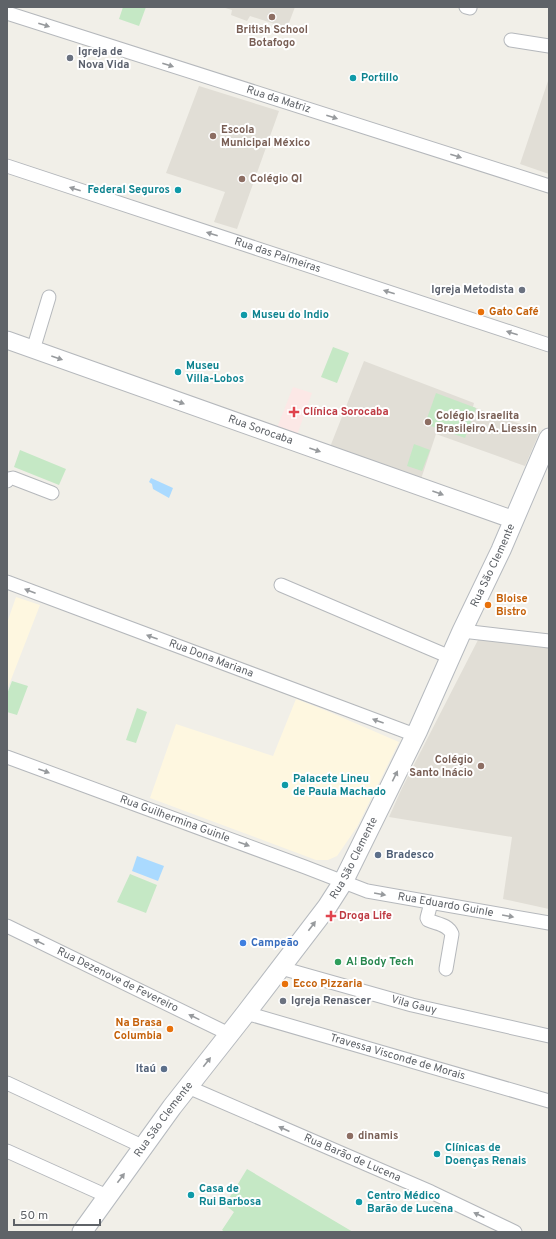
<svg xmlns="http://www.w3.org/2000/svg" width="556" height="1239" viewBox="0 0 556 1239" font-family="Overpass,sans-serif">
<rect width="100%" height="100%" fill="#f1efe8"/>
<path fill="#fef7e0" d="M16 597 40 605 7 690V623Z
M296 699 327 711 399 742 357 827 337 856 328 860H316L150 798 176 724 273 756Z"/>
<path fill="#e1ded6" d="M222 7H295L287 28 250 16 247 21 231 15 232 10Z
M549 78V174L520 164Z
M199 86 279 111 237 229 214 222 225 192 166 173Z
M364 361 474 403 473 407 540 431 525 466 436 434 421 479 330 447Z
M479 638 549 647V909L503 899 512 837 389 817 402 788Z"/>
<path fill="#fce8e6" d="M293 387 312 393 297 435 277 428Z"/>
<path fill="#c5e8c5" d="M123 7H146L139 26 119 19Z
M333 347 349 353 337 383 321 377Z
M436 393 476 408 465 438 425 424Z
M414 444 430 450 422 471 407 466Z
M20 450 66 469 59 485 14 467Z
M12 681 28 686 17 715 7 712V694Z
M137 708 147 712 136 743 126 740Z
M130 874 157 885 146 913 117 902Z
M247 1169 353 1232H225L222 1230 234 1212 225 1205Z"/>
<path fill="#aadaff" d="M151 478 173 488 169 498 153 489 152 484 149 482Z
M137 856 164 866 158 881 132 871Z"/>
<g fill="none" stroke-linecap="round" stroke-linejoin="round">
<g stroke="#b5b8bc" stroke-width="15">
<g id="minor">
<path d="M466 7 470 8"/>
<path id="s1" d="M7 13 549 186"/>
<path d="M511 40 549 46"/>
<path id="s2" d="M7 166 549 345"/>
<path d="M33 350 49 297"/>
<path d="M7 481 8 479 13 478 52 493"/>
<path id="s3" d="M7 582 415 735"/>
<path d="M281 585 450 657"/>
<path d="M462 631 549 641"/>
<path id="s4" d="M7 757 305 867 367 891 549 923"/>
<path d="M431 903 427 918 428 920C436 924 448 924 452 934L446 969"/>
<path id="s5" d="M7 926 229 1034"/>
<path id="s6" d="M281 968 412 1005 549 1036"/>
<path id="s7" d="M246 1013 549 1101"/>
<path d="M7 1083 144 1147"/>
<path id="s8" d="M188 1087 431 1192 515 1232"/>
<path d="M7 1151 107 1196"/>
</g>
</g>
<g stroke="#b5b8bc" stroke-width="19">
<g id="tertiary">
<path id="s9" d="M7 340 514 520"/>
</g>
</g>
<g stroke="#b6babf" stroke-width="21">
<g id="secondary">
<path id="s10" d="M82 1232 172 1107 246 1013 327 907 343 882 418 730 462 631 501 550 549 438"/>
</g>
</g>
<use href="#minor" stroke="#fff" stroke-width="13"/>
<use href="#tertiary" stroke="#fff" stroke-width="17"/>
<use href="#secondary" stroke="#fff" stroke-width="19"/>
</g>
<defs><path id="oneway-solid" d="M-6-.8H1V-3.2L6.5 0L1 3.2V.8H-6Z"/></defs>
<g fill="#979a9d">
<use href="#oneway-solid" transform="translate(44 25) rotate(18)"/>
<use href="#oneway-solid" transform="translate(168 65) rotate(18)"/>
<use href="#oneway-solid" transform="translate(332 117) rotate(18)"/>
<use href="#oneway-solid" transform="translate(456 156) rotate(18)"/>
<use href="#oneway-solid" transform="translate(75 189) rotate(-162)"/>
<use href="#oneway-solid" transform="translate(212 234) rotate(-162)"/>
<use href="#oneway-solid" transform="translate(389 292) rotate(-162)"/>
<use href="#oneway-solid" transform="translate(512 333) rotate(-162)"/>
<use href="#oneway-solid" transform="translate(57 358) rotate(19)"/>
<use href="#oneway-solid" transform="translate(179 402) rotate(20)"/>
<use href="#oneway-solid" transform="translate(315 450) rotate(19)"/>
<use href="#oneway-solid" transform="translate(438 493) rotate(20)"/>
<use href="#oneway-solid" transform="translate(30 591) rotate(-159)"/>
<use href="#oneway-solid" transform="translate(152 637) rotate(-160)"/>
<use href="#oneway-solid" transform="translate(378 721) rotate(-160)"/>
<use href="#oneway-solid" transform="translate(44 771) rotate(20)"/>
<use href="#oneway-solid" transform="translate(395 776) rotate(-64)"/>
<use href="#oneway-solid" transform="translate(244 844) rotate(20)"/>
<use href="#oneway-solid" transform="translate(380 894) rotate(10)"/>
<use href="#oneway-solid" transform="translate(508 916) rotate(10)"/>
<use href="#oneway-solid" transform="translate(312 926) rotate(-53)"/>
<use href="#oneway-solid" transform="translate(39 942) rotate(-154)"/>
<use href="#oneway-solid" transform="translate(194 1017) rotate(-154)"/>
<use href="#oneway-solid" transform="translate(207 1062) rotate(-52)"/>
<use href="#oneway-solid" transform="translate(284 1129) rotate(-156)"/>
<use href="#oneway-solid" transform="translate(121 1178) rotate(-53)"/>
<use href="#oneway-solid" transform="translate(479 1215) rotate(-155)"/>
</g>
<g fill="#8d6e63" stroke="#fff" stroke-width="1.5">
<circle cx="272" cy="17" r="4"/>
<circle cx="213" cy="136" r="4"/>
<circle cx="242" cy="179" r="4"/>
<circle cx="428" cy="422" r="4"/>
<circle cx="481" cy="766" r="4"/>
<circle cx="350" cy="1136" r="4"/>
</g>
<g fill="#6b7280" stroke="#fff" stroke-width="1.5">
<circle cx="70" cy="58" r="4"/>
<circle cx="522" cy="290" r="4"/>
<circle cx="283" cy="1001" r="4"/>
</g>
<g fill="#0f9aa8" stroke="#fff" stroke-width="1.5">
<circle cx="353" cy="78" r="4"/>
<circle cx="178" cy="190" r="4"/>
<circle cx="244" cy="315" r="4"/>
<circle cx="178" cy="372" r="4"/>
<circle cx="285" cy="785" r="4"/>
<circle cx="437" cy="1154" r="4"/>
<circle cx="191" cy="1195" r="4"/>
<circle cx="359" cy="1202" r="4"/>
</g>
<g fill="#e8710a" stroke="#fff" stroke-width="1.5">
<circle cx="481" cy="312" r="4"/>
<circle cx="488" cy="605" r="4"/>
<circle cx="285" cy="984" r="4"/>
<circle cx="170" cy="1029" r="4"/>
</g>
<g fill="#e0444e" stroke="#fff" stroke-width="1.5">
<path d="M292 406h4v4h4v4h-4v4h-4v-4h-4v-4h4z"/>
<path d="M329 910h4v4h4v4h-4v4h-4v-4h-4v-4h4z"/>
</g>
<g fill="#5c6f8a" stroke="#fff" stroke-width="1.5">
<circle cx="378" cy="855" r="4"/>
<circle cx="164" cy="1069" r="4"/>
</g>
<circle fill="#3f7fe0" stroke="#fff" stroke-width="1.5" cx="243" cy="943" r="4"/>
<circle fill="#2e9e5b" stroke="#fff" stroke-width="1.5" cx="338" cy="962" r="4"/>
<g text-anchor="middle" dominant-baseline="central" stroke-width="4" stroke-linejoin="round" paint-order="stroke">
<g font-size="11" font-weight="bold" fill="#785e54" stroke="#fff" text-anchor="start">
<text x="272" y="30" text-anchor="middle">British School<tspan x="272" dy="13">Botafogo</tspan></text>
<text x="221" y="130">Escola<tspan x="221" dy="13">Municipal México</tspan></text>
<text x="250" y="179">Colégio QI</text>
<text x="436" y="416">Colégio Israelita<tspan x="436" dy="13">Brasileiro A. Liessin</tspan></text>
<text x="473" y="760" text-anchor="end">Colégio<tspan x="473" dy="13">Santo Inácio</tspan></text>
<text x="358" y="1136">dinamis</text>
</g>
<g font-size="11" font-weight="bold" fill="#5b616d" stroke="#fff" text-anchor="start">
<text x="78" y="52">Igreja de<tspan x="78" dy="13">Nova Vida</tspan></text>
<text x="514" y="290" text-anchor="end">Igreja Metodista</text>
<text x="291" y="1001">Igreja Renascer</text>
</g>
<g font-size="11" font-weight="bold" fill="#0d838f" stroke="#fff" text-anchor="start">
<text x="361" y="78">Portillo</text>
<text x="170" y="190" text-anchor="end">Federal Seguros</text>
<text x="252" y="315">Museu do Indio</text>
<text x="186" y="366">Museu<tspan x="186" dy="13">Villa-Lobos</tspan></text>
<text x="293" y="779">Palacete Lineu<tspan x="293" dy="13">de Paula Machado</tspan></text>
<text x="445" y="1148">Clínicas de<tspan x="445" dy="13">Doenças Renais</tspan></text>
<text x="199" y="1189">Casa de<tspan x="199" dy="13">Rui Barbosa</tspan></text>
<text x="367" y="1196">Centro Médico<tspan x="367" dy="13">Barão de Lucena</tspan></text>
</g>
<g font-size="11" fill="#5f6368" stroke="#fff">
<text stroke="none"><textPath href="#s1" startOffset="285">Rua da Matriz</textPath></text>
<text stroke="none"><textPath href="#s2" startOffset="285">Rua das Palmeiras</textPath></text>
<text stroke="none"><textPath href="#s9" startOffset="269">Rua Sorocaba</textPath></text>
<text stroke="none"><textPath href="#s10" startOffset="787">Rua São Clemente</textPath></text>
<text stroke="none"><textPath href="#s3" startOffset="218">Rua Dona Mariana</textPath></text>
<text stroke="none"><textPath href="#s4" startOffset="179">Rua Guilhermina Guinle</textPath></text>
<text stroke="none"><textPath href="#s10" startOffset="463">Rua São Clemente</textPath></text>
<text stroke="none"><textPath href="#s4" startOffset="464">Rua Eduardo Guinle</textPath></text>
<text stroke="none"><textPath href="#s5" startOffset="123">Rua Dezenove de Fevereiro</textPath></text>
<text stroke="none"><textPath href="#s6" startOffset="138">Vila Gauy</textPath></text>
<text stroke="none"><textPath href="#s7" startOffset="158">Travessa Visconde de Morais</textPath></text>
<text stroke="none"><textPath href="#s10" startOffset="139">Rua São Clemente</textPath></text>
<text stroke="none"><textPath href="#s8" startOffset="179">Rua Barão de Lucena</textPath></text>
</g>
<g font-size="11" font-weight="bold" fill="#c56008" stroke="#fff" text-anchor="start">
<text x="489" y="312">Gato Café</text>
<text x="496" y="599">Bloise<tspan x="496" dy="13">Bistro</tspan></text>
<text x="293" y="984">Ecco Pizzaria</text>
<text x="162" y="1023" text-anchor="end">Na Brasa<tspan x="162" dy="13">Columbia</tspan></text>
</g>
<g font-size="11" font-weight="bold" fill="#be3a42" stroke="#fff" text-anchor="start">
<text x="303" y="412">Clínica Sorocaba</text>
<text x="339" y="916">Droga Life</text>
</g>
<g font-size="11" font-weight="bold" fill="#4e5e75" stroke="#fff" text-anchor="start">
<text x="386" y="855">Bradesco</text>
<text x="156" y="1069" text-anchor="end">Itaú</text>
</g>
<g font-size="11" font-weight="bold" fill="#366cbe" stroke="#fff" text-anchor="start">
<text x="251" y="943">Campeão</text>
</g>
<g font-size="11" font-weight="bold" fill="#27864d" stroke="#fff" text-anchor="start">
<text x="346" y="962">A! Body Tech</text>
</g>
</g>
<rect width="556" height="1239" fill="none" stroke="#5f6368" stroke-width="16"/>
<path d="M14 1219v6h86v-6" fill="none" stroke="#5f6368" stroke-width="2"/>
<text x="20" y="1219" font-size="12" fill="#5f6368" stroke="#ffffff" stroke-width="3" paint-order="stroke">50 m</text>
</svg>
